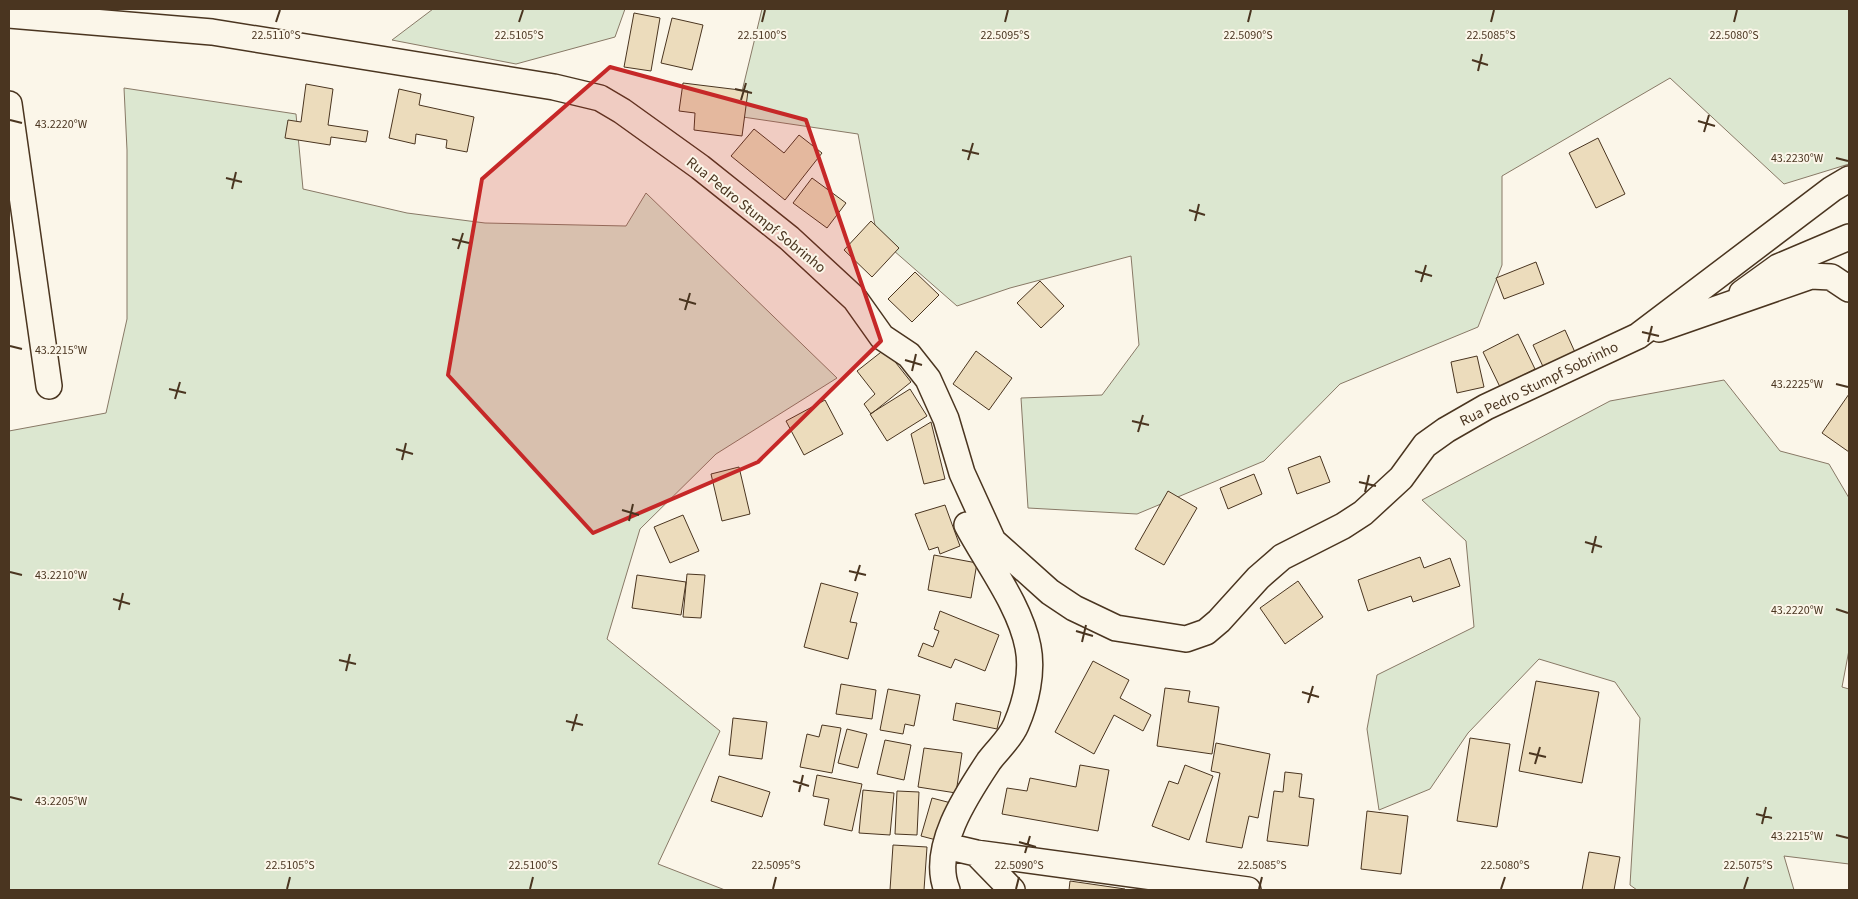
<svg xmlns="http://www.w3.org/2000/svg" width="1858" height="899" viewBox="0 0 1858 899" font-family="'Source Sans 3',sans-serif">
<rect width="100%" height="100%" fill="#fbf6e9"/>
<path fill="#dce7d0" stroke="#887966" d="M433 9H625L615 37 516 64 392 40Z
M762 9H1849V164L1784 184 1670 78 1502 176V265L1478 327 1340 384 1264 461 1137 514 1028 508 1021 398 1102 395 1139 345 1131 256 1010 288 957 306 877 236 858 134 736 116Z
M124 88 296 114 303 189 407 213 485 223 626 226 646 193 837 378 716 454 640 529 607 639 720 731 658 864 725 890H9V431L106 413 127 319V150Z
M1724 380 1780 451 1829 464 1849 498V650L1842 687 1849 689V864L1784 856 1794 890H1637L1630 885 1640 718 1615 682 1539 659 1468 733 1430 789 1379 810 1367 729 1377 675 1474 627 1466 541 1422 500 1610 401Z"/>
<path fill="#ecdcbc" stroke="#4a3520" d="M634 13 660 18 651 71 624 67Z
M672 18 703 25 692 70 661 63Z
M683 83 748 91 742 136 694 130 695 113 679 111Z
M306 84 333 89 328 125 368 131 366 142 331 137 330 145 285 138 288 120 301 122Z
M399 89 421 94 419 105 474 117 467 152 446 148 447 140 416 134 415 144 389 138Z
M754 129 784 153 799 135 822 153 785 200 731 156Z
M1598 138 1625 194 1596 208 1569 153Z
M812 178 846 203 827 228 793 203Z
M871 221 899 248 872 277 844 250Z
M1536 262 1544 284 1504 299 1496 278Z
M915 272 939 295 912 322 888 299Z
M1040 281 1064 306 1041 328 1017 303Z
M1565 330 1578 359 1546 373 1533 345Z
M1518 334 1535 369 1500 387 1483 352Z
M885 349 911 382 871 414 864 404 875 394 857 371Z
M976 351 1012 378 989 410 953 384Z
M1477 356 1484 387 1457 393 1451 362Z
M910 389 927 416 887 441 870 414Z
M1849 394V452L1822 433Z
M825 400 843 434 804 455 786 421Z
M931 422 945 479 924 484 911 434Z
M1320 456 1330 482 1297 494 1288 468Z
M739 467 750 514 722 521 711 474Z
M1254 474 1262 494 1228 509 1220 488Z
M1168 491 1197 508 1164 565 1135 549Z
M945 505 960 546 940 554 938 547 929 550 915 514Z
M683 515 699 551 670 563 654 527Z
M934 555 977 563 971 598 928 590Z
M1420 557 1424 568 1450 558 1460 586 1413 602 1411 596 1368 611 1358 580Z
M687 574 705 575 701 618 683 617Z
M637 575 686 582 681 615 632 608Z
M1298 581 1323 617 1285 644 1260 608Z
M821 583 858 593 850 622 857 623 848 659 804 647Z
M940 611 999 635 985 671 955 659 951 668 918 656 923 643 933 647 939 631 934 629Z
M1093 661 1129 680 1120 698 1151 715 1143 731 1114 715 1094 754 1055 732Z
M1536 681 1599 692 1582 783 1519 771Z
M841 684 876 690 872 719 836 714Z
M1165 688 1190 691 1188 702 1219 707 1212 754 1157 746Z
M888 689 920 695 914 726 905 724 903 734 880 730Z
M956 703 1001 712 997 729 953 720Z
M733 718 767 722 762 759 729 755Z
M822 725 841 728 832 773 800 767 807 734 819 737Z
M847 729 867 734 858 768 838 763Z
M1470 738 1510 744 1497 827 1457 821Z
M885 740 911 745 904 780 877 774Z
M1216 743 1270 754 1258 818 1249 816 1242 848 1206 842 1220 773 1211 771Z
M924 748 962 753 956 793 918 787Z
M1080 765 1109 770 1098 831 1002 814 1007 788 1027 791 1030 778 1076 787Z
M1185 765 1213 776 1189 840 1152 826 1169 781 1178 784Z
M1285 772 1302 774 1299 797 1314 799 1308 846 1267 841 1274 791 1283 792Z
M817 775 862 784 852 831 824 825 829 799 813 796Z
M719 776 770 792 762 817 711 801Z
M863 790 894 793 890 835 859 833Z
M897 791 919 792 917 835 895 834Z
M932 798 955 804 944 842 921 836Z
M1367 811 1408 816 1401 874 1361 869Z
M893 845 927 847 924 890H890Z
M1589 852 1620 857 1614 890H1582Z
M1070 881 1125 889V890H1069Z"/>
<g fill="none" stroke-linecap="round" stroke-linejoin="round">
<g stroke="#4a3520" stroke-width="28">
<path id="minor" d="M9 15 212 32 554 87 600 98 622 111 700 167 789 238 855 299 882 337 909 355 928 379 946 419 962 473 993 541 1050 592 1074 608 1116 628 1186 639 1206 632 1219 621 1258 578 1282 557 1343 526 1363 513 1401 478 1425 445 1446 430 1486 407 1638 336 1832 189 1849 179
M9 104 49 386
M1742 293 1778 267 1849 237
M1659 329 1811 276 1831 277 1849 289
M946 846 976 853 1248 890
M976 853 1012 890
M947 890C930 849 967 794 989 761 998 749 1010 739 1016 725 1026 702 1033 672 1028 647 1020 605 987 563 967 525"/>
</g>
<use href="#minor" stroke="#fbf6e9" stroke-width="25"/>
</g>
<path fill="#c62828" fill-opacity="0.2" stroke="#c62828" stroke-width="4" stroke-linejoin="round" d="M610 67 806 120 881 341 758 462 593 533 448 375 482 179Z"/>
<path fill="none" stroke="#4a3520" stroke-width="2" d="M276 22 280 10M519 22 523 10M762 22 765 10M1005 22 1008 10M1248 22 1251 10M1491 22 1494 10M1734 22 1737 10M1472 60 1488 65M1478 71 1482 54M735 89 752 93M741 100 746 83M10 120 22 123M1698 121 1715 126M1704 132 1709 115M962 150 979 154M1836 158 1848 161M968 160 973 143M226 178 242 182M232 189 236 172M1189 210 1205 215M1195 221 1199 204M452 239 469 243M458 249 463 233M1415 271 1432 276M1421 282 1426 265M679 299 696 304M685 310 690 293M1642 332 1659 336M1648 342 1652 326M10 346 22 349M905 360 922 365M912 371 916 354M1836 384 1848 387M169 389 186 393M175 399 180 382M1132 421 1149 425M1138 432 1143 415M396 449 413 454M402 460 406 443M1359 482 1376 486M1365 492 1369 475M622 510 639 515M629 521 633 504M1585 542 1602 547M1592 553 1596 536M849 571 866 575M10 572 22 575M855 581 860 565M113 599 130 604M1836 609 1848 613M119 610 123 593M1076 631 1093 636M1082 642 1086 625M339 660 356 664M346 671 350 654M1302 692 1319 697M1308 703 1313 686M566 721 583 725M572 731 577 714M1529 753 1546 757M1535 764 1540 747M793 781 809 786M799 792 803 775M10 797 22 800M1756 814 1772 818M1762 824 1766 807M1836 835 1848 838M1019 842 1036 847M1025 853 1030 836M287 889 290 877M530 889 533 877M773 889 776 877M1016 889 1019 877M1259 889 1262 877M1501 889 1505 877M1744 889 1748 877"/>
<g text-anchor="middle" dominant-baseline="central" stroke-width="4" stroke-linejoin="round" paint-order="stroke">
<g font-size="15" fill="#4a3520" stroke="#fbf6e9">
<text transform="translate(756 215) rotate(39)">Rua Pedro Stumpf Sobrinho</text>
<text transform="translate(1539 384) rotate(-26)">Rua Pedro Stumpf Sobrinho</text>
</g>
</g>
<g font-size="12" text-anchor="middle" fill="#4a3520" stroke="#fbf6e9" stroke-width="4" stroke-linejoin="round" paint-order="stroke">
<text x="276" y="39">22.5110°S</text>
<text x="519" y="39">22.5105°S</text>
<text x="762" y="39">22.5100°S</text>
<text x="1005" y="39">22.5095°S</text>
<text x="1248" y="39">22.5090°S</text>
<text x="1491" y="39">22.5085°S</text>
<text x="1734" y="39">22.5080°S</text>
<text x="61" y="128">43.2220°W</text>
<text x="1797" y="162">43.2230°W</text>
<text x="61" y="354">43.2215°W</text>
<text x="1797" y="388">43.2225°W</text>
<text x="61" y="579">43.2210°W</text>
<text x="1797" y="614">43.2220°W</text>
<text x="61" y="805">43.2205°W</text>
<text x="1797" y="840">43.2215°W</text>
<text x="290" y="869">22.5105°S</text>
<text x="533" y="869">22.5100°S</text>
<text x="776" y="869">22.5095°S</text>
<text x="1019" y="869">22.5090°S</text>
<text x="1262" y="869">22.5085°S</text>
<text x="1505" y="869">22.5080°S</text>
<text x="1748" y="869">22.5075°S</text>
</g>
<rect width="1858" height="899" fill="none" stroke="#4a3520" stroke-width="20"/>
</svg>
